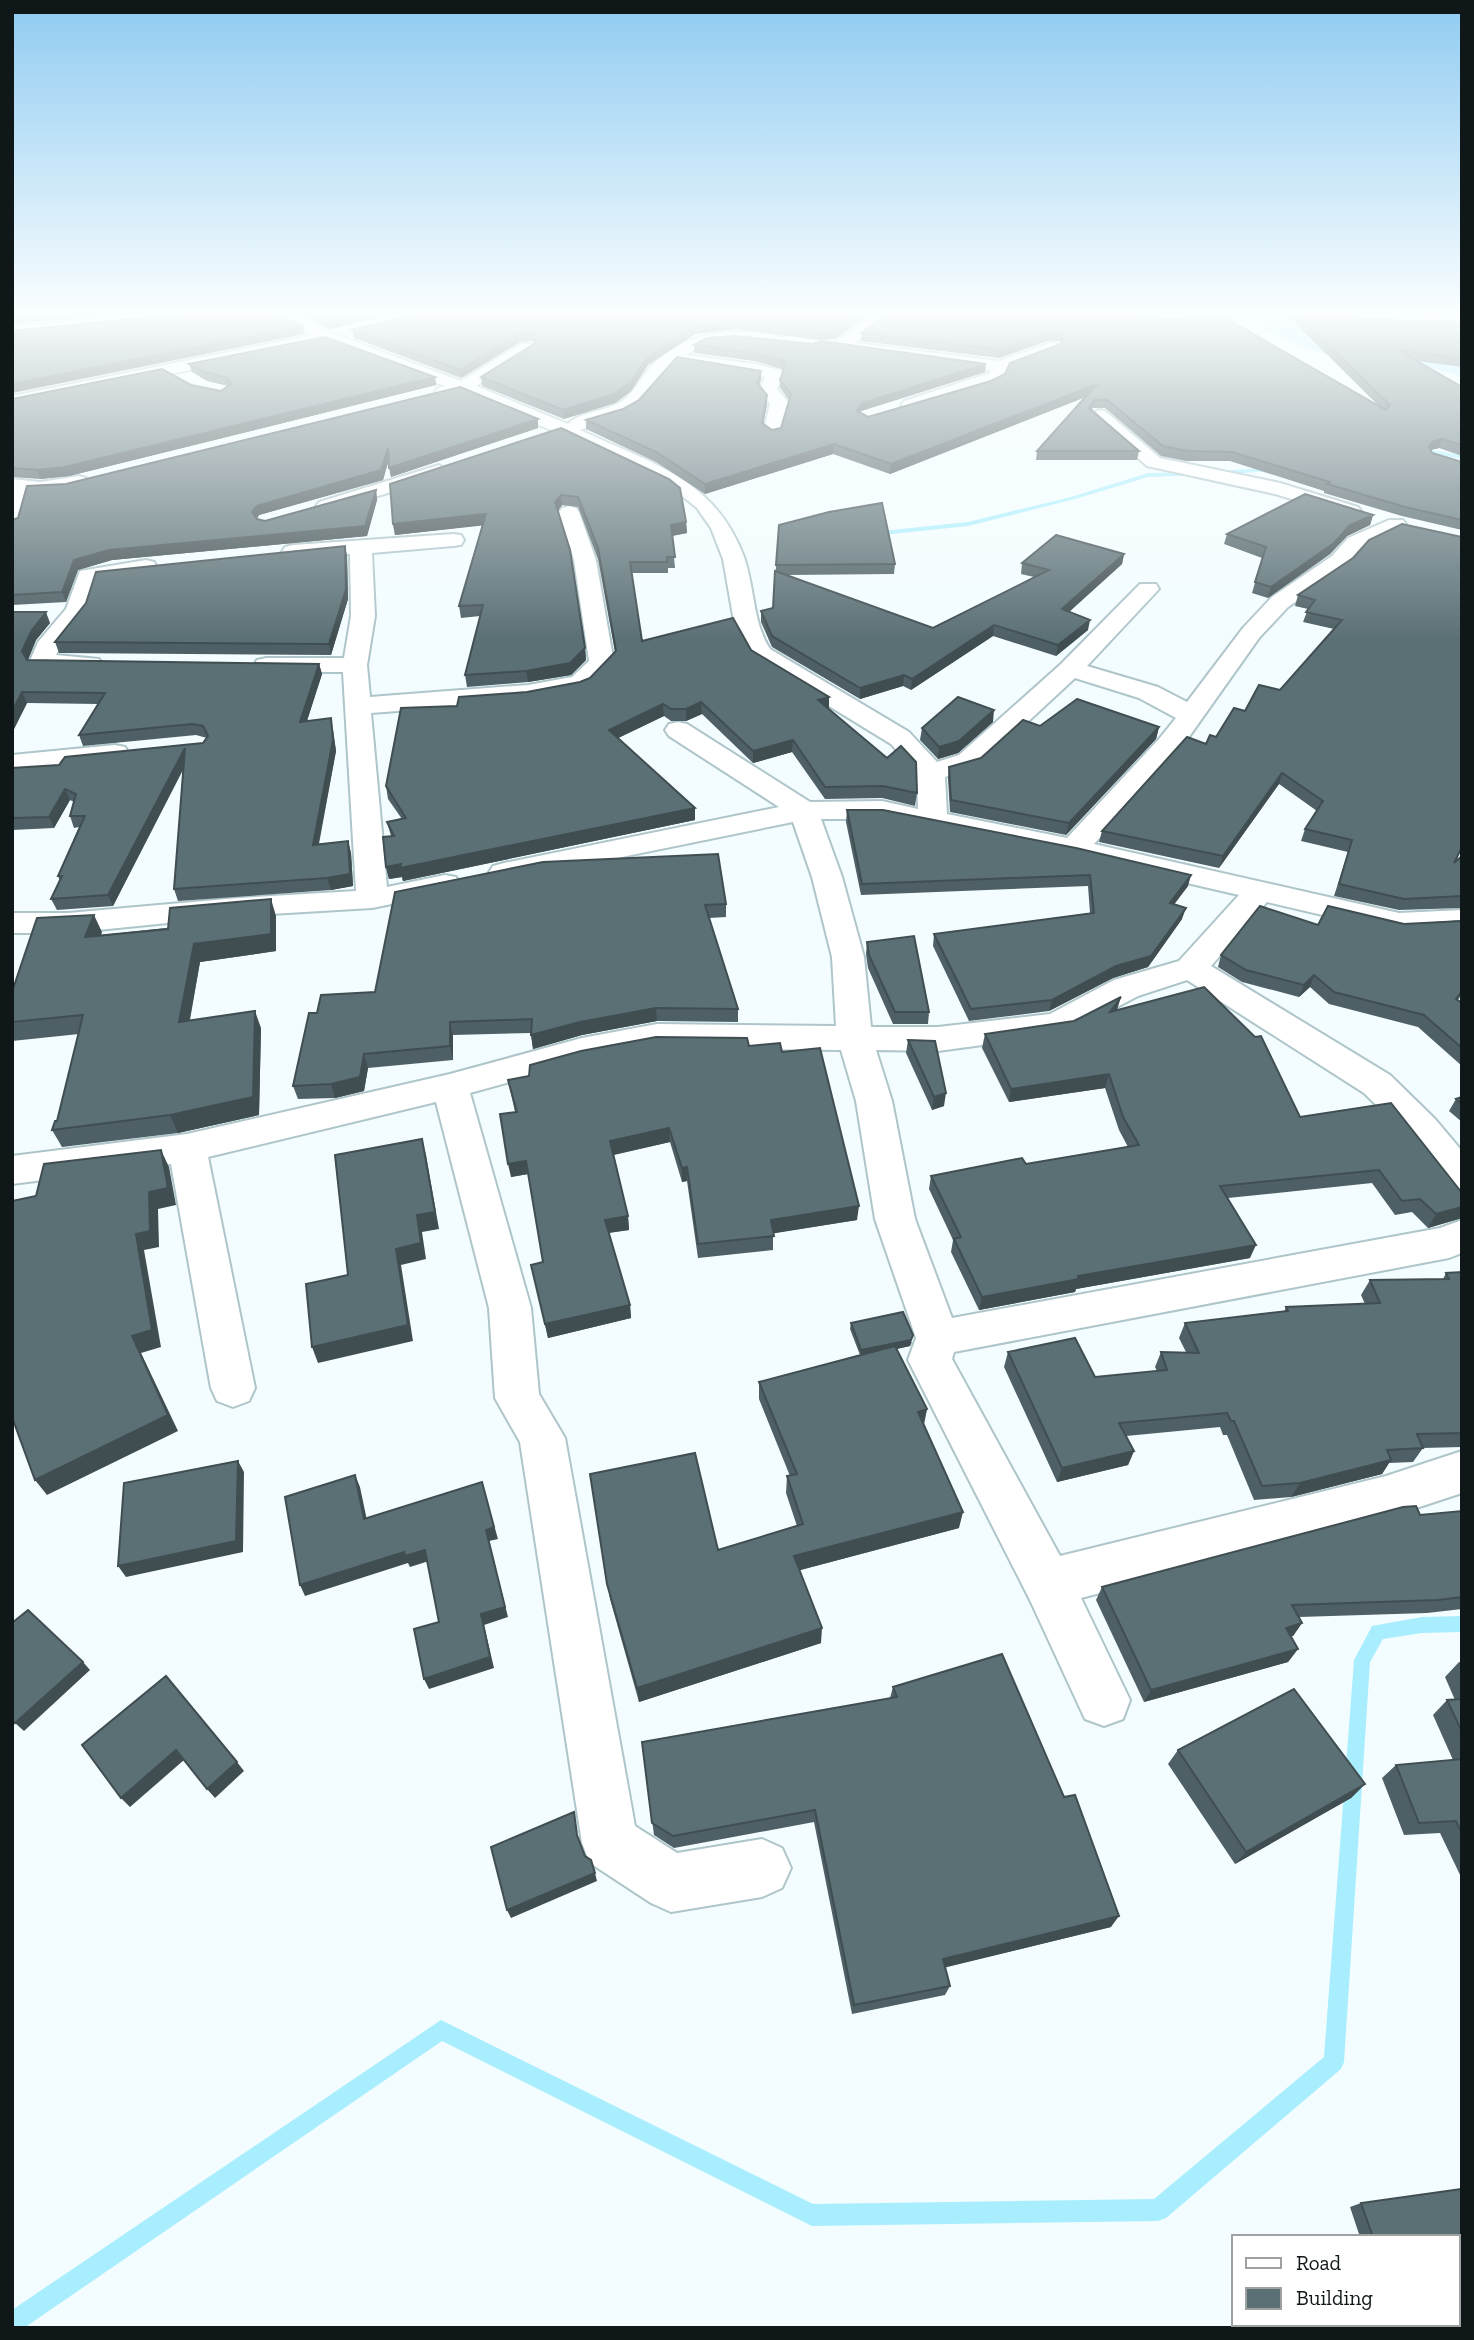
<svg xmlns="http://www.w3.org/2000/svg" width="1474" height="2340" viewBox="0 0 1474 2340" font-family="'Zilla Slab',serif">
<rect width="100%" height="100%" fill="#f3fdff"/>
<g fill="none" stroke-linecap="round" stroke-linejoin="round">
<path fill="#a9eefe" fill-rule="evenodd" d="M1431 450 1462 455V459L1431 454 1418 456 1415 454Z
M1278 467 1280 470 1219 475 1216 473 1219 471Z
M1201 472 1203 475 1148 477 1075 499 968 526 873 536 870 534 873 532 968 522 1071 497 1148 473Z
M1462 1616V1632L1422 1633 1383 1639 1370 1662 1344 2062 1341 2069 1166 2218 1158 2221 812 2226 442 2041 24 2328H12V2310L441 2020 813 2204 1154 2199 1324 2057 1354 1660 1372 1626 1422 1617Z"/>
<path fill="#a9eefe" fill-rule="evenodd" d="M1264 311H1290L1289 320 1323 335 1364 348 1400 342 1462 358V376L1400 360 1363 366 1353 363 1303 347 1265 330 1261 324Z"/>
<g stroke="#aec5ca" stroke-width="4">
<path id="minor" d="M172 311H227L220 316 12 337V327Z
M266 311H286L334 334 461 381 521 344H533L535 347 533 350 476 386 568 424C581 411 606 412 622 401 635 392 639 380 649 369 682 330 737 326 784 338L786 341C775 352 726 338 707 343 700 345 692 351 686 355L755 364 780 370 782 374 777 389 788 402 780 435 773 437 764 431 770 403 759 390 765 377 676 363C661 375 657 389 645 401 629 417 601 423 580 430 650 463 714 477 744 557 755 588 752 621 770 649L909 732 937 762 959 755 1061 664 1140 584H1156L1159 589 1087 666 1158 687 1187 702 1243 628 1272 597 1332 556 1348 538 1389 520H1403L1406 524 1403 528 1364 548 1348 566 1288 607 1259 638 1179 751 1094 844 1399 913 1462 910V930L1399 933 1267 902 1211 966 1390 1075 1435 1119 1462 1151V1192L1448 1188 1409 1137 1364 1093 1187 980 1138 996 1070 1032 1058 1035 938 1051 876 1050 892 1101 915 1219 952 1318 1440 1228 1462 1220V1253L1449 1258 954 1352 952 1359 1060 1556 1386 1476 1462 1451V1493L1386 1518 1081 1598 1130 1700 1123 1719 1104 1726 1085 1719 1030 1600 908 1360 916 1338 875 1219 856 1101 841 1050 657 1048 582 1062 470 1093 531 1308 539 1394 565 1438 635 1826 677 1853 762 1839 782 1848 791 1868 782 1888 762 1897 671 1912 651 1903 590 1863 582 1843 520 1442 495 1398 489 1308 436 1102 208 1157 255 1388 249 1401 233 1407 217 1401 211 1388 171 1164 12 1184V1156L187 1134 450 1074 582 1038 657 1024 836 1026 832 957 812 877 793 822 504 881 493 878 489 872 493 866 504 863 779 807 669 736 665 730 669 724 678 722 687 724 810 802 882 801 918 809 917 773 891 744 752 659 736 633 723 559 711 528 697 508 671 487 558 433 462 393 444 397 438 396 435 392 438 388 445 386 319 339 318 343 312 345 12 406V396L312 335ZM1075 678 1139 698 1176 718 1159 739 1067 838 947 814 945 777 979 767ZM821 819H882L1074 857 1239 895 1179 961 1114 980 1050 1014 938 1027H871L864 957 842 877Z
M875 311H894L855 343 999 361 1053 342 1061 347 1059 350 1007 369 1003 380 910 410 901 405 904 401 990 373V370L826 350 818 345 826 340 838 341Z
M1410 311H1428L1443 322 1435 327Z
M1099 410 1105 411 1160 458 1280 483 1358 507 1361 511 1358 515 1351 517 1275 494 1147 466 1093 419 1090 415Z
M439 465 449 471 446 475 326 512 319 510 316 506 319 502Z
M79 476 86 478 89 482 86 486 40 494 29 493 19 527 12 529V479L40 482Z
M569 506 576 508 579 512 596 560 614 663 589 688 580 691 528 701 371 713 387 887 445 875 456 877 460 884 456 891 372 908 238 916 68 933H12V913H68L238 898 356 891 343 672H266L257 670 254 665 257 660 266 658H344L351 616 350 554 293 559 285 557 282 552 285 547 293 545 453 534 461 535 464 540 461 545 453 546 372 553 375 616 367 665 370 697 528 685 572 677 589 661 574 560 559 512 562 508Z
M146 560 154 562 157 567 154 572 98 581 89 609 62 643 56 655 99 659 102 664 99 669 90 671 32 668 29 663 38 642 66 609 80 571Z
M115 745 125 747 129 753 125 759 12 771V755Z"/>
</g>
<use href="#minor" fill="#fff" fill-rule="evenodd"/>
</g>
<path fill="#4e6065" d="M293 311H403L330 329Z
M870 311 837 338 820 340 734 329 695 334 648 365 631 391 615 403 564 419 482 386 481 377 534 344V343L533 341 520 342 461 378 354 338 352 330Z
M1288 311H1462V314H1362L1357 317 1358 319 1462 321V367L1418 361 1462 387V456L1439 448 1431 450 1432 453 1462 462V530L1402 516 1324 493V491L1230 461H1186L1161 456 1105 408H1093L1092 410 1139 451 1137 460H1036L1037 451 1086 397 890 474 833 454 705 494 656 462 586 429V420L761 371V379L759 385 767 404 763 424 772 430 781 428 789 400 780 388V380L783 371 782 369 755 361 694 353V345L985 372 861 411V412L868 417 991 381 1061 344 1059 341H1047L999 358 861 341 862 333 1142 317 1164 320 1379 406 1287 315Z
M189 364 435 377 436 385 69 476 40 479 12 477V399L191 385 221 391 228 386 207 381 192 372Z
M538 428 391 477 389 460 383 480 259 515 257 519 265 521 376 490 377 500 367 536 112 560 78 570 66 602 12 605V520L18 518 66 484Z
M561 428 686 522 687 533 672 536 675 568H668V573H631L642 641 751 650 829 697V709L917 793 915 806 882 798 825 799 792 752 753 763 702 714 686 721H671L664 716 618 738 695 808V820L403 881 402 877 389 879 386 867 391 836 387 822 402 819 388 799 386 786 457 706 580 682 590 678 615 652 598 559 578 507 562 505 558 511 585 648 586 660 571 675 528 682 467 687 465 675 480 616 461 618 459 606 482 525 395 535 393 524Z
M1373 515 1370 525 1347 536 1330 554 1268 598 1252 593 1262 558 1224 544 1227 534Z
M779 525 895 564 894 574 787 575 933 628 1034 577 1021 574 1022 563 1124 554 1122 564 1069 612 1088 630 1056 656 993 636 911 690 903 686 860 699 772 647 761 622V611L773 608Z
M1462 537 1454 863 1462 856V908L1399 910 1334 896 1348 852 1301 841 1305 829 1317 811 1279 784 1219 868 1099 842 1102 831 1216 737 1245 711 1280 690 1334 629 1303 622 1308 609 1295 606 1298 595Z
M345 546 347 556 348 599 331 655 59 653 55 642Z
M12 612 50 623 36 640 28 660 319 664 322 674 307 721 333 729 336 751 319 844 348 841 351 853 353 886 331 890 178 901 174 889 183 770 113 906 57 910 51 899 60 881 58 876 79 827 74 828 70 816 74 802 70 800 54 828 12 830V768L59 765 203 743 207 738 196 735 83 746 79 735 98 704 27 703 12 733Z
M993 722 958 753 938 759 920 740 922 728Z
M1040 726 1159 727 1156 739 1066 835 950 812 948 779 949 767 981 758Z
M847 810 1188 886 1174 904 1182 919 1148 967 1113 978 1049 1011 969 1021 933 946 934 934 1090 913 1088 886 861 895 846 822Z
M395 892 726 904V917L709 918 738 1009V1022L657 1021 582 1035 533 1049 531 1033 453 1035V1060L368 1068 364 1091 335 1098 298 1099 293 1086 317 1013 375 992Z
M276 916V951L200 962 190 1020 261 1028 259 1115 178 1133 62 1147 52 1130 57 1121 79 1034 12 1041V992L102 932 101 935Z
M1462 920V994L1458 1000 1462 1003V1066L1418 1027 1329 1004 1310 987 1299 997 1242 982 1218 967 1221 955 1318 925 1404 924Z
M867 942 929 1012 928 1024H893L868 968 866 954Z
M1117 1010 1300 1117 1462 1193V1218L1428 1228 1412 1212 1395 1215 1372 1183 1228 1198 1250 1258 1076 1289 1075 1292 979 1310 951 1252 953 1240 929 1189 931 1176 1026 1164 1128 1147 1119 1130 1105 1088 1009 1102 982 1048 985 1034 1074 1021Z
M908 1040 944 1106 932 1110 906 1053Z
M749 1046 782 1052 857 1220 773 1233V1250L698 1258 687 1181 682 1182 670 1142 614 1155 628 1216 629 1230 609 1233 630 1305 631 1318 548 1338 531 1265 543 1262 528 1174 511 1177 515 1112 508 1080Z
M1462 1097V1122L1449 1111 1456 1099Z
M1462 1272V1447L1423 1448 1413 1462 1389 1463 1382 1474 1291 1497 1254 1500 1227 1435H1223L1220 1427 1126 1436 1134 1451 1128 1465 1057 1482 1004 1367 1008 1352 1095 1377 1157 1371 1155 1367 1161 1352H1186L1179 1338 1185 1323 1284 1312 1286 1307 1365 1304 1361 1295 1370 1280 1443 1279 1446 1273Z
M851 1323 912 1342 910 1346 896 1349 927 1409 924 1425 959 1528 800 1570 821 1643 639 1702 610 1599 590 1474 718 1550 797 1526 786 1493 787 1476H790L759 1399V1382L860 1355 850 1329Z
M1462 1511V1609L1427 1613 1299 1617 1302 1623 1293 1636H1290L1298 1649 1288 1662 1144 1702 1096 1600 1102 1587 1420 1515Z
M1459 1662H1462V1879L1440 1833 1404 1835 1382 1778 1396 1765 1453 1760 1433 1715 1447 1700H1455L1445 1677Z
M893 1687 1111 1927 945 1967 950 1986 945 1995 852 2014 814 1822 674 1848 654 1835 642 1742 890 1698Z
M1178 1750 1365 1784 1351 1798 1235 1864 1168 1764Z
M1462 2189V2328H1391L1389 2324H1458V2237H1360L1350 2207 1361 2203Z"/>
<path fill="#404e52" d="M61 311H143L12 324V316Z
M370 311H403L330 329 329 321Z
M861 311H870L837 338 820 340V332Z
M1356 311H1363L1362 314 1352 320 1354 312Z
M734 321V329L695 334 648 365 631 391 615 403 564 419 563 410 695 326Z
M303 326 304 334 12 393V384Z
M1048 333 1047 341 999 358 1000 350Z
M519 334 520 342 461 378 460 370Z
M986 364 985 372 861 411 857 420V411L862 403Z
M761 371V379L757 392V383Z
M435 377 436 385 69 476 40 479 37 470Z
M1097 384 1095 393 890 474 891 464Z
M767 395V404L762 432V423Z
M538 419V428L391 477 389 468Z
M1442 439 1439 448 1430 450 1429 446 1434 441Z
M834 444 833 454 705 494V484Z
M388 448 389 457 383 480 259 515 254 522 252 512 257 506Z
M376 490 377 500 367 536 112 560 78 570 66 602 62 592 74 560 109 550 365 526Z
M561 495 562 505 556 513 555 502Z
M486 514 487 525 395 535 393 524Z
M1373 515 1370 525 1347 536 1330 554 1268 598 1271 587 1350 525Z
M686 522 687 533 671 536V525Z
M345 546 347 556 348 599 331 655 329 644Z
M1124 554 1122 564 1060 620 1062 609Z
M46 612 50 623 36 640 27 662 22 651 32 630Z
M1090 620 1088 630 1056 656 1058 645Z
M994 625 993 636 911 690 912 679Z
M585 648 586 660 571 675 528 682 526 671Z
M319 664 322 674 303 733 300 722Z
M904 675 903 686 860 699V688Z
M22 692 27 703 12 733V712Z
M829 697V709L818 700Z
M701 702 702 714 686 721V709Z
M663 704 664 716 610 742 609 730Z
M994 710 993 722 958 753 938 759 939 747Z
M331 718 336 751 316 856 313 845Z
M1159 727 1156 739 1066 835 1069 823Z
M793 740 792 752 753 763V751Z
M185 748 188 759 113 906 108 895Z
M1282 773 1279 784 1219 868 1223 856Z
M65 789 70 800 54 828 49 817Z
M695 808V820L403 881 402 877 389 879 386 867Z
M348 841 351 853 353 886 331 890 327 878Z
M1191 875 1188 886 1167 914 1170 903Z
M271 899 276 916V951L200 962 186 1039 179 1022 194 944Z
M1186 908 1182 919 1148 967 1113 978 1049 1011 1052 1000Z
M94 915 102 932 93 954 85 937Z
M1314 975 1310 987 1299 997 1304 985Z
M1121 997 1117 1010 1110 1012Z
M656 1008 657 1021 582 1035 533 1049 531 1035 580 1022Z
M255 1011 261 1028 259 1115 178 1133 170 1115Z
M450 1022 453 1035V1060L450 1046Z
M364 1054 368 1068 364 1091 335 1098 331 1084Z
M1109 1074 1105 1088 1009 1102 1011 1089Z
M946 1093 944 1106 932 1110 934 1097Z
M669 1128 670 1142 612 1155 610 1141Z
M422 1139 426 1155 439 1229 422 1232 426 1259 401 1265 413 1341 318 1363 312 1347 396 1249 417 1215Z
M161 1150 169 1167 176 1205 158 1209 159 1247 144 1250 161 1347 141 1353 178 1431 47 1495 35 1480 132 1336 136 1234 149 1192Z
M526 1161 528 1174 511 1177 508 1164Z
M687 1167V1181L682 1182V1168Z
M859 1206 857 1220 770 1234 771 1220Z
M1462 1207V1218L1428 1228 1436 1214Z
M628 1216 629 1230 606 1233 605 1220Z
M1256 1245 1250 1258 1076 1289 1075 1292 979 1310 982 1297 1078 1276Z
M630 1305 631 1318 548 1338 545 1324Z
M913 1335 910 1346 861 1357V1350Z
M927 1409 923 1426 918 1412Z
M1134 1451 1128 1465 1057 1482 1062 1468Z
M1391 1460 1382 1474 1291 1497 1300 1483Z
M238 1461 244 1472 243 1552 126 1577 118 1566Z
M355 1475 360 1487 369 1530 364 1519Z
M482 1482 498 1539 489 1541 508 1617 484 1625 494 1668 429 1689 424 1679 486 1530Z
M963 1512 959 1528 793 1572 794 1556Z
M425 1550 429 1561 410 1567 408 1563 305 1596 300 1585 404 1552Z
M1302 1623 1293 1636 1277 1640 1286 1628Z
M822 1628 821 1643 639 1702 637 1688Z
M1298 1649 1288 1662 1144 1702 1151 1690Z
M83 1662 90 1670 24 1731 15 1723Z
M176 1750 184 1760 130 1807 121 1798Z
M237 1762 244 1771 215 1798 207 1789Z
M1365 1784 1351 1798 1235 1864 1246 1852Z
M595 1873 597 1881 511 1918 507 1910Z
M1119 1916 1111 1927 939 1969 943 1959Z"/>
<path fill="#5b7075" stroke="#404e52" stroke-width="2" d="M12 311H61L12 316Z
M213 311H274L303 326 12 384V331Z
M308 311H370L329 321Z
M429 311H861L837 330 820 332 734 321 695 326 648 357 631 382 614 394 563 410 481 377 534 344 536 337 532 333 519 334 460 370 352 330Z
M889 311H1136L1142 317 1158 316 1164 320 1220 315 1386 410 1390 405 1293 311H1356L1354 312 1358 319 1462 322V358L1398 350 1462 387V445L1442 439 1434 441 1429 446 1432 453 1462 462V520L1405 507 1327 484 1330 482 1232 452 1188 451 1163 446 1107 400H1095L1089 408 1139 451H1037L1097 384 891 464 834 444 705 484 656 452 586 420 623 409 639 400 677 357 761 371 757 383 767 395 762 423 772 430 781 428 791 394 780 380 785 366 783 360 755 353 694 345 707 338 734 336 813 344 821 341 986 364 862 403 857 411 868 417 991 381 1005 374 1010 363 1061 344 1064 340 1060 333H1048L1000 350 862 333Z
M325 337 435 377 65 467 37 470 12 468V399L162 369 191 385 221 391 231 384 228 378 205 372 189 364Z
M460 387 538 419 389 468 388 448 381 470 257 506 252 512 257 519 265 521 376 490 365 526 109 550 74 560 62 592 12 595V520L18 518 27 486 66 484Z
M561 428 669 479 680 488 686 522 671 525 675 557H667V562H630L642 641 733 618 751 650 829 697 818 700 887 758 901 746 916 762 917 793 883 786 825 787 793 740 753 751 701 702 686 709H671L663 704 609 730 695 808 400 868 401 864 386 867 383 837 394 836 387 822 406 818 386 786 401 708 457 706 459 697 527 692 580 682 590 678 616 651 598 548 578 497 561 495 555 502 570 550 585 648 570 663 526 671 465 675 483 605 459 606 486 514 393 524 390 484Z
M1305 494 1373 515 1350 525 1334 543 1271 587 1255 582 1266 547 1227 534Z
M882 503 895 564 776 565 779 525 829 512Z
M1402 524 1462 537V847L1454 863 1462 856V896L1404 899 1339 884 1352 840 1305 829 1323 801 1282 773 1223 856 1102 831 1187 737 1206 744 1210 735 1216 737 1234 708 1245 711 1259 685 1280 690 1342 620 1306 612 1315 600 1298 595 1353 558 1369 540Z
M1056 535 1124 554 1062 609 1090 620 1058 645 994 625 912 679 904 675 860 688 772 636 761 611 773 608 775 571 933 628 1049 570 1022 563Z
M345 546 346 589 329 644 55 642 86 603 96 572Z
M12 612H46L32 630 22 651 27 660 319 664 300 722 331 718 333 740 313 845 348 841 350 874 327 878 174 889 185 748 108 895 51 899 62 876H58L85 816H70L76 794 65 789 49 817 12 818V768L59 765 65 757 203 743 208 736 203 726 192 724 79 735 105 693 22 692 12 712Z
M958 697 994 710 959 741 939 747 922 728Z
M1077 699 1159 727 1069 823 951 800 949 767 981 758 1023 720 1040 726Z
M847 810H883L1076 848 1191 875 1170 903 1186 908 1151 956 1116 966 1052 1000 971 1009 934 934 1094 913 1090 875 862 884Z
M718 854 726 904 705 905 738 1009 656 1008 580 1022 531 1035 532 1019 450 1022V1046L364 1054 360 1077 331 1084 293 1086 309 1013H317L321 995 375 992 395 892 543 862Z
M271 899V934L194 944 179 1022 255 1011 253 1097 170 1115 52 1130 55 1121H57L83 1015 12 1022V992L37 918 94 915 85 937 168 929 170 908Z
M1260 906 1318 925 1328 906 1404 924 1462 921V991L1456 999 1462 1003V1048L1424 1015 1334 992 1314 975 1304 985 1246 970 1221 955Z
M914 936 929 1012H895L869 955 867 942Z
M1204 987 1255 1037 1261 1036 1300 1117 1391 1103 1462 1193V1207L1436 1214 1420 1199 1402 1201 1379 1170 1220 1186 1256 1245 1078 1276 1079 1279 982 1297 954 1239 961 1237 931 1176 1022 1158 1026 1164 1139 1145 1123 1117 1109 1074 1011 1089 985 1034 1074 1021 1121 997 1110 1012Z
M656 1037 747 1038 749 1046 780 1043 782 1052 820 1048 859 1206 771 1220 774 1236 698 1244 687 1167 682 1168 669 1128 610 1141 628 1216 605 1220 630 1305 545 1324 531 1265 543 1262 526 1161 508 1164 500 1114 517 1112 508 1080 529 1076 530 1065 581 1051Z
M908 1040 935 1041 946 1093 934 1097Z
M1462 1097V1104L1456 1099Z
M422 1139 435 1212 417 1215 421 1243 396 1249 408 1325 312 1347 306 1284 348 1275 335 1155Z
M161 1150 168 1188 149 1192 150 1231 136 1234 152 1330 132 1336 168 1415 35 1480 12 1417V1201L36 1196 44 1164Z
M1462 1272V1433L1417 1434 1423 1448 1387 1450 1391 1460 1300 1483 1262 1486 1234 1421H1231L1227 1413 1119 1423 1134 1451 1062 1468 1008 1352 1075 1338 1095 1377 1167 1370 1161 1352 1199 1353 1185 1323 1288 1311 1286 1307 1380 1303 1370 1280 1449 1279 1446 1273Z
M903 1312 913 1335 911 1340 861 1350 851 1323Z
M895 1346 927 1409 918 1412 963 1512 794 1556 822 1628 637 1688 607 1584 590 1474 695 1453 718 1550 803 1524 787 1476 797 1474 759 1382Z
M238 1461 236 1541 118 1566 124 1483Z
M355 1475 364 1519 482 1482 494 1527 486 1530 505 1607 481 1614 490 1657 424 1679 414 1629 439 1622 425 1550 405 1556 404 1552 300 1585 285 1497Z
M1416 1506 1420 1515 1462 1511V1597L1438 1600 1292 1605 1302 1623 1286 1628 1298 1649 1151 1690 1102 1587 1403 1507Z
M28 1610 83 1662 15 1723 12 1720V1623Z
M1002 1654 1064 1797 1075 1795 1119 1916 943 1959 950 1986 854 2005 815 1810 673 1836 652 1823 642 1742 897 1697 893 1687Z
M166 1676 237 1762 207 1789 176 1750 121 1798 82 1745Z
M1294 1689 1365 1784 1246 1852 1178 1750Z
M1462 1699V1732L1447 1700Z
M1462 1759V1833L1456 1821 1419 1823 1396 1765Z
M574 1812 577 1835 585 1856 591 1860 595 1873 507 1910 491 1847Z
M1462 2189V2328H1403L1402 2324H1458V2237H1373L1361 2203Z"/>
<linearGradient id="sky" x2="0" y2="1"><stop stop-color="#8fcbf1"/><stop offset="0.49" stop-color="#fafeff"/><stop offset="1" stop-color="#fafeff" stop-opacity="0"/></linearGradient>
<rect width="1474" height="639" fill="url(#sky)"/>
<rect width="1474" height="2340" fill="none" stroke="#0f1719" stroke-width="28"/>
<rect x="1232" y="2235" width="228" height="91" fill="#ffffff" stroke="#9fa2a3" stroke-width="2"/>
<rect x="1246" y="2258" width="35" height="10" fill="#ffffff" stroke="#9fa2a3" stroke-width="2"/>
<text x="1296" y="2270" font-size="21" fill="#0f1719">Road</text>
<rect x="1246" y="2288" width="35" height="21" fill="#5b7075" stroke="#9fa2a3" stroke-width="2"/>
<text x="1296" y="2305" font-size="21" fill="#0f1719">Building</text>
</svg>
